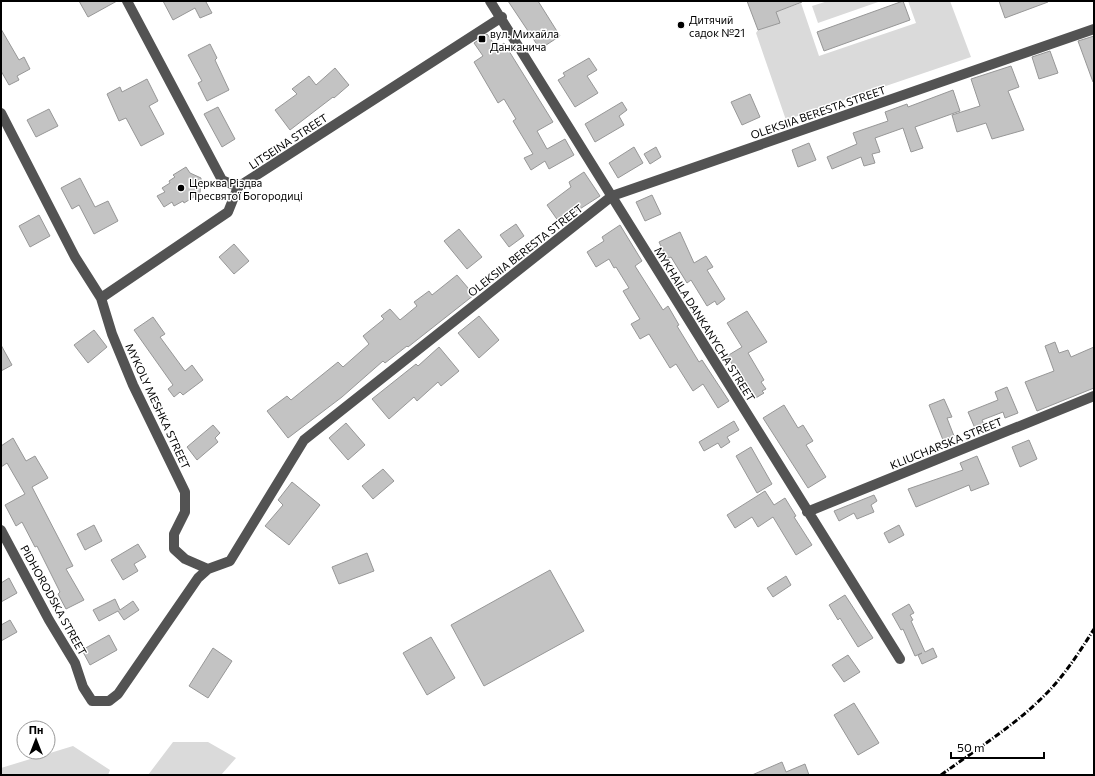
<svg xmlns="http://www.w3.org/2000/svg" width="1095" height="776" viewBox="0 0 1095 776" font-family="Commissioner,sans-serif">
<rect width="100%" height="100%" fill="#fff"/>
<path fill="#dadada" d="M828 1H881L818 23 812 6Z
M908 1H950L971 57 786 120 756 33 758 30 779 23 776 12 801 3 819 56 916 23Z
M173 742H208L236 758 221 775H148Z
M73 746 110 770 108 775H1V768Z"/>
<path fill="#c3c3c3" stroke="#979797" d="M79 1H117L88 17Z
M163 1H208L206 2 212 13 200 18 195 8 173 20Z
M508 1H538L560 36 540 49Z
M747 1H802V2L776 12 780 23 758 30Z
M903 1 910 20 824 51 817 32Z
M999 1H1047L1048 2 1005 18Z
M1 29 19 60 24 57 30 69 17 76 19 80 9 85 1 71Z
M487 34 497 48 504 43 553 122 537 131 547 149 565 139 574 155 549 169 545 161 531 170 524 158 533 154 513 121 516 119 504 99 498 103 474 62 483 56 474 43Z
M1094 36V82H1093L1078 41Z
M210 44 217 58 215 60 229 90 207 101 198 83 202 81 188 55Z
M1050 51 1058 73 1039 79 1032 57Z
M589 58 597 70 587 76 598 93 575 107 558 80 565 76 563 73Z
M1011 66 1019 87 1008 91 1024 130 992 139 986 123 957 132 952 115 980 106 971 79Z
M335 68 349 85 334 98 333 97 290 130 275 110 297 94 292 89 309 76 316 85Z
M147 79 158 101 149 106 164 134 141 146 126 118 119 121 107 94 120 87 122 92Z
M953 90 960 111 915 127 923 148 911 152 903 128 875 138 880 152 872 154 875 163 864 166 861 157 832 169 827 157 857 144 853 133 888 121 885 112 907 104 908 107Z
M750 94 760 117 742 125 731 102Z
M622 102 627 110 619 116 624 125 595 142 585 124Z
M218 107 235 139 222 147 204 114Z
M49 109 58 126 36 137 27 120Z
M809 143 816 160 798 167 792 150Z
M634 147 643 163 618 178 609 163Z
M656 147 661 157 650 164 644 154Z
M186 167 190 173 201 178 200 193 184 203 183 201 174 206 172 202 164 207 157 196 165 192 162 188 170 183 169 181 175 177 173 175Z
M584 172 600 196 572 214 574 216 561 225 547 205 571 187 569 182Z
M80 178 95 207 108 201 118 221 94 234 79 205 72 209 61 188Z
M652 195 661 214 645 221 636 202Z
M39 215 50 236 30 247 19 226Z
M516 224 524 236 509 247 500 235Z
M620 225 642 261 635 266 663 310 668 306 679 325 677 326 699 362 702 360 729 401 718 408 703 384 693 391 676 364 670 368 649 334 640 339 631 324 640 319 623 291 629 288 616 267 614 268 609 259 596 267 587 252 604 241 602 237Z
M459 229 482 257 467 269 444 241Z
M680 232 694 263 706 256 713 267 707 270 725 299 717 305 715 301 707 306 691 280 687 283 671 257 667 259 659 242Z
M234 244 249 261 234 274 219 257Z
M457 275 474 295 408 347 407 346 385 363 383 361 342 397 288 438 267 411 287 396 291 400 338 362 343 367 369 344 363 336 384 319 381 316 390 309 400 320 417 306 414 302 429 291 432 295Z
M747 311 767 342 748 353 764 380 761 382 766 389 762 391 764 393 754 399 727 356 742 347 727 323Z
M479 316 499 340 479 358 458 333Z
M153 317 165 334 160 337 185 371 192 365 203 380 183 395 180 392 174 397 168 389 173 385 134 330Z
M94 330 107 347 88 363 74 345Z
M1055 342 1059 353 1068 350 1071 357 1094 347V388L1037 411 1025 382 1054 371 1045 346Z
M1 345 12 365 1 371Z
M439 347 459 371 441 386 438 382 417 401 414 397 389 419 372 399 416 364 418 366Z
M1007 387 1018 413 1005 418 1003 412 982 420 986 430 977 433 968 412 998 400 995 392Z
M944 399 952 417 947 418 954 436 943 440 929 405Z
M784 405 798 428 803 425 813 441 806 445 826 477 808 488 763 418Z
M734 421 739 430 727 437 730 442 721 448 718 443 704 451 699 442Z
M346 423 365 445 348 460 329 438Z
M213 425 220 433 215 438 218 442 197 460 187 447Z
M13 438 26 461 35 456 48 478 32 487 73 566 66 569 84 600 66 609 58 594 60 592 37 546 35 547 22 522 16 526 5 505 25 494 7 463 1 467V446Z
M1029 440 1037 459 1020 467 1012 447Z
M751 447 772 484 757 493 736 456Z
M977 456 989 484 971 491 969 485 916 507 908 489 963 470 960 463Z
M383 469 394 481 373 499 362 486Z
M292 482 320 505 289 545 265 526 283 505 278 500Z
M765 491 774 505 785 498 796 516 794 517 812 545 796 555 773 517 758 527 752 517 735 528 727 515Z
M874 495 877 501 871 505 874 512 857 519 854 513 839 521 834 511Z
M94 525 102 541 85 550 77 534Z
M899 525 904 535 889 543 884 533Z
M138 544 146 557 134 564 138 571 123 580 111 560Z
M367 553 374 571 339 584 332 567Z
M550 570 584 631 484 686 451 625Z
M786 576 791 585 773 597 767 588Z
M9 578 17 593 1 602V583Z
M845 595 873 638 858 647 840 618 838 620 829 605Z
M115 599 120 610 133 601 139 610 124 620 118 611 99 621 93 610Z
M909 604 914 613 910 615 913 620 911 621 925 652 933 648 937 657 922 664 918 655 922 653 915 656 903 629 901 630 892 614Z
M10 620 17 632 1 641V625Z
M109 635 117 650 90 665 82 650Z
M431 637 455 678 427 695 403 653Z
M213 648 232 661 208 698 189 686Z
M848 655 860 672 844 682 832 665Z
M854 703 879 743 858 755 834 715Z
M782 762 786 772 805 764 809 775H752Z"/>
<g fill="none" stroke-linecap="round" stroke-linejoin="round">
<path stroke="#535353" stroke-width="10" d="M127 1 222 180 238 187
M490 1 900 659
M1 113 75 257 101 298 112 334 133 385 185 492V512L174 534V549L185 559 208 569
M101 298 228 212 238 187 502 17
M807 512 1094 396
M1 530 49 620 75 663 83 687 92 701H109L118 694 198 578 208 569 230 561 304 440 612 196 1094 29"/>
<path stroke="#000" stroke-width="3" stroke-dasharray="6 2 1 2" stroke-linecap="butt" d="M941 775C982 745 1029 717 1061 677 1073 662 1084 645 1094 629"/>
</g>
<g fill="#000" stroke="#fff" stroke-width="1.5">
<circle cx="681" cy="25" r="4"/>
<rect x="478" y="35" width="8" height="8" rx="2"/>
<circle cx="181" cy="188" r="4"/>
</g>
<g text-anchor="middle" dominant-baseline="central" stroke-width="3" stroke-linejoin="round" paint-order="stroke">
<g font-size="11" fill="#000" stroke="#fff" text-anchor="start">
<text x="689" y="19">Дитячий<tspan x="689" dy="13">садок №21</tspan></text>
<text x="490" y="33">вул. Михайла<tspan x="490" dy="13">Данканича</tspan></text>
<text x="189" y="182">Церква Різдва<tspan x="189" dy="13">Пресвятої Богородиці</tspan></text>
</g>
<g font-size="11" fill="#000" stroke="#fff">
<text transform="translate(818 112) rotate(-19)">OLEKSIIA BERESTA STREET</text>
<text transform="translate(288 141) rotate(-33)">LITSEINA STREET</text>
<text transform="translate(525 250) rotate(-38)">OLEKSIIA BERESTA STREET</text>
<text transform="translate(705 324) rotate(58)">MYKHAILA DANKANYCHA STREET</text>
<text transform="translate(158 406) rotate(65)">MYKOLY MESHKA STREET</text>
<text transform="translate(946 443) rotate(-22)">KLIUCHARSKA STREET</text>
<text transform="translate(54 600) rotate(61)">PIDHORODSKA STREET</text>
</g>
</g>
<rect width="1095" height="776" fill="none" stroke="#000000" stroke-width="4"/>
<g transform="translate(36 740)"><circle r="19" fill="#ffffff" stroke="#999999"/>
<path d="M0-3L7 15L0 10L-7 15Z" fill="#000000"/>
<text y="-6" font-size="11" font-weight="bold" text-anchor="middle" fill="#000000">Пн</text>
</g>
<path d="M951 752v6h93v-6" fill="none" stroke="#000000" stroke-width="2"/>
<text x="957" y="752" font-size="12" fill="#000000" stroke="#ffffff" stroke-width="3" paint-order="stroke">50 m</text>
</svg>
